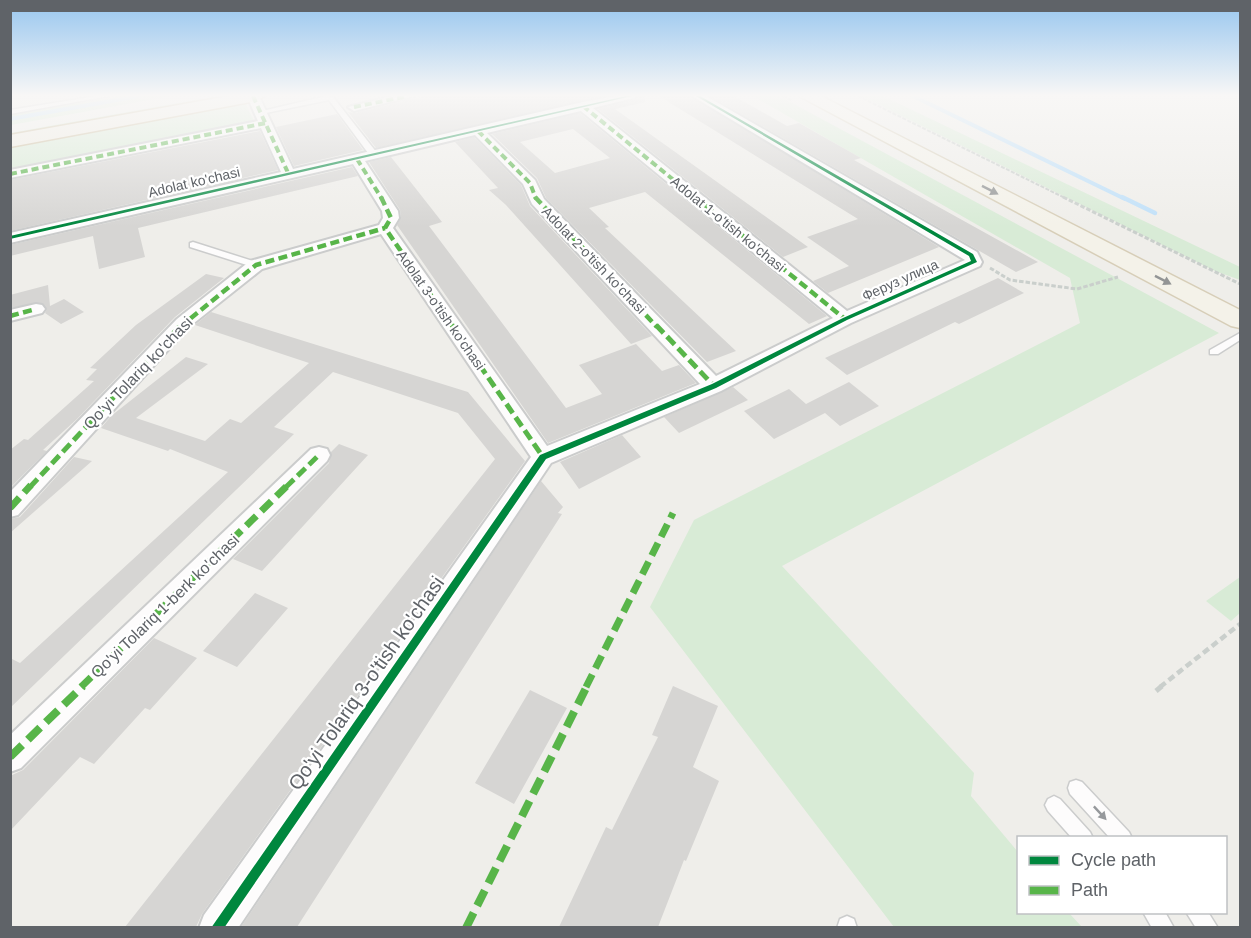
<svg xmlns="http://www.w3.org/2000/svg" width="1251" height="938" viewBox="0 0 1251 938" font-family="Helvetica,sans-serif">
<rect width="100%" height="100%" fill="#efeeea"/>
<path fill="#d8ebd6" d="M119 96H171L11 125V115Z
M216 96H231L11 136 10 133Z
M753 96H779L1219 333 782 566 974 773 971 796 1018 852V912L1069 913 1082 927H894L650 607 694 520 1080 323 1070 278Z
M861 96H883L1240 267V280L1215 271Z
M245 103 255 123 11 171V148Z
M1240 577V613L1231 621 1206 601Z"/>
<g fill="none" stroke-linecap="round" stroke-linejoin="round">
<path stroke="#bfe0f9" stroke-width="4" d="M913 96 1125 199
M10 119 139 96"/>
<path stroke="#bfe0f9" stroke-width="4.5" d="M1122 197 1155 213"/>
</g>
<path fill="#d6d5d3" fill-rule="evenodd" d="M423 96H605L376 148 348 112 355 113Z
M638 96H644L645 102 615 109 808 247 783 257 598 109 635 100Z
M659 96H690L939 247 828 293 813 281 849 266 807 237 858 219Z
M710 96H734L787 126 799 123 861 158 854 160 1038 262 1016 272Z
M580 113 827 316 809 324 645 192 589 208 609 227 605 228 736 351 707 362 546 198 537 178 492 134ZM573 129 610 158 555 173 520 142Z
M337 114 363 150 294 166 276 127Z
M260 131 278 170 10 231V180Z
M474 137 521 185 530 206 652 336 631 344 506 205 489 190 498 188 455 142Z
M391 157 442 222 429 226 566 408 602 394 579 365 636 344 662 371 679 365 696 383 548 443 397 225 401 218 400 210 369 162Z
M352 167 358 176 138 228 145 257 99 269 93 236 10 256V245Z
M206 274 224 278 175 317 77 419 43 450 47 451 10 488V450L24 439 28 440 94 381 86 380 97 369 90 368 136 325Z
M998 278 1024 293 959 324 955 322 847 375 825 358Z
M48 285 50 306 64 299 84 312 61 324 45 313 47 309 42 303 10 308V295Z
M211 312 468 392 525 461 202 914 196 927H125L495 459 458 413 333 372 274 427 294 434 10 708V658L20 663 228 472 170 449 168 451 101 428 111 416 186 357 208 364 136 418 205 441 230 419 241 423 309 363 195 325Z
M849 382 879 406 840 426 825 413 774 439 744 411 789 389 806 404Z
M733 387 748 400 679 433 664 417Z
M622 435 641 457 579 489 560 462Z
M339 444 368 455 262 571 233 559 329 463 331 452Z
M74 457 92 461 10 533V519L20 517Z
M541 481 563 507 558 513 562 514 297 927H241Z
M255 593 288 608 237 667 203 651Z
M154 638 197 658 150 710 145 708 94 764 80 757 10 831V776L23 770Z
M673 686 718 706 693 767 719 781 686 861 684 860 658 927H559L606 827 612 830 658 737 652 735Z
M530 690 567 708 514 804 475 783Z"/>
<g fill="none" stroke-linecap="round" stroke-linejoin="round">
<g stroke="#cbcccc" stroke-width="3">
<path id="lane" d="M97 96H109L10 114V110Z
M326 96 333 97 377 153V157H371L329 100 261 114 258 112Z
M193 242 259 263 260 265 256 268 253 267 190 247V243Z
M1240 333V340L1218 354H1210V350Z
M1076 780 1082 782 1129 832 1132 838H1110L1070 794 1068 788 1070 782Z
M1054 796 1060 799 1090 832 1093 838H1072L1048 811 1045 805 1048 799Z
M1143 912H1165L1174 928H1152Z
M1186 912H1208L1218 928H1196Z
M847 916 854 919 857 928H837L840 919Z"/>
</g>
<g stroke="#cbcccc" stroke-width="4">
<path id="street" d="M247 96H259L293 169 583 102 616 96H636L634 98 593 108 847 311 965 260 692 96H706L977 252 982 262 980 266 851 323 721 391 551 463 238 928H199L204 915 531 457 381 234 262 269 189 327 18 515 10 517V492L177 319 250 261 379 225 383 218 382 211 353 164 10 243V233L281 172 261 128 10 178V170L258 121ZM581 111 833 318 716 376 544 199 535 180 487 133ZM475 135 523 184 532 204 700 384 547 446 393 228 399 218 398 211 365 161Z
M392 96H414L354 111 348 107Z
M36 304 42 305 45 309 42 313 10 321V310Z
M319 447 327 449 330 455 327 461 21 768 10 772V735L311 449Z"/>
</g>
<g stroke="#d7ceb8" stroke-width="3">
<path id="primary" d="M799 96H821L1240 310V328L1231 326Z"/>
</g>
<g stroke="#c8b996" stroke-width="3">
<path id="highway" d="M229 96H265L256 101 10 147V135Z"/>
</g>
<path stroke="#cacfcc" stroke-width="2" stroke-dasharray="4 1.5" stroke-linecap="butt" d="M783 96 791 100
M858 96 1067 199"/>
<path stroke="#cacfcc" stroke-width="3" stroke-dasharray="4.5 2" stroke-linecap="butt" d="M1063 197 1240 284
M990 268 1010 280 1077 289 1118 277"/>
<path stroke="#cacfcc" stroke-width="4.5" stroke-dasharray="7 4" stroke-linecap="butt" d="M1160 687 1240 624"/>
<path stroke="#cacfcc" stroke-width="5" stroke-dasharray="8 4.5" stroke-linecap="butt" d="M1156 691 1162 686"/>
<use href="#lane" fill="#fdfcfc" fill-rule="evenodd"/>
<use href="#street" fill="#fdfcfc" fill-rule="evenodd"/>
<use href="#primary" fill="#f4f2e9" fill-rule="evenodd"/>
<use href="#highway" fill="#f0ede3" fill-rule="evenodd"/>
<path stroke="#58b549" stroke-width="4" stroke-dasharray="7 4" stroke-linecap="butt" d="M253 96 289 175
M583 106 697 199
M354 107 408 96
M478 131 530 183 536 199
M357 159 382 199
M10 174 266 123"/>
<path stroke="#58b549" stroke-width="4.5" stroke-dasharray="9 4.5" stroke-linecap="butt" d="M381 197 391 218 385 228 453 327
M535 197 657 327
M695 197 845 319
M10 316 36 309
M180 327 256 265 385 228"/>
<path stroke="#58b549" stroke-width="5" stroke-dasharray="11 5" stroke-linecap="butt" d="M452 325 543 457
M656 325 714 386
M30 487 181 325
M286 487 319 455"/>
<path stroke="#58b549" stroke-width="7" stroke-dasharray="14 7" stroke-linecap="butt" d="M10 508 31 485
M81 687 288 485
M586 687 673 513"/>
<path stroke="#58b549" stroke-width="8" stroke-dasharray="17 8" stroke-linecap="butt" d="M10 757 83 686
M466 928 587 686"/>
<g stroke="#fff" stroke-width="3">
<path id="cycleway" d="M626 96H632L10 239V236Z
M696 96H700L973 254 977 262 847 320 716 388 546 459 224 928H211L540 455 712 384 843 318 971 261 969 256Z"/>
</g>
<use href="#cycleway" fill="#00873e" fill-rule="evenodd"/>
</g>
<defs><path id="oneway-solid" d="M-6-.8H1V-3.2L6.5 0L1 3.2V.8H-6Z" transform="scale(1.5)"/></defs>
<g fill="#939595">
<use href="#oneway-solid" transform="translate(990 190) rotate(27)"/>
<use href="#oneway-solid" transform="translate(1163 280) rotate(27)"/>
</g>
<use fill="#96999c" href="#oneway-solid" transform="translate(1100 813) rotate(47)"/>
<linearGradient id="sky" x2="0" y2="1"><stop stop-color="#97c6ef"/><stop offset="0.42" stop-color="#f8f7f6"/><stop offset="1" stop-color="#f8f7f6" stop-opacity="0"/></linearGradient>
<rect width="1251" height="227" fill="url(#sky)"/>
<g text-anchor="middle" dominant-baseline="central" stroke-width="4.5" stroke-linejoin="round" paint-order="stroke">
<g font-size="14" fill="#5f6368" stroke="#fff">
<text transform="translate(194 182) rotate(-13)">Adolat ko'chasi</text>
<text transform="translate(728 224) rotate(39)">Adolat 1-o'tish ko'chasi</text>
<text transform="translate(594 260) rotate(46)">Adolat 2-o'tish ko'chasi</text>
<text transform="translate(900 280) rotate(-24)">Феруз улица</text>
<text transform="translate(441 310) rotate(55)">Adolat 3-o'tish ko'chasi</text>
</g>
<g font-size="16" fill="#5f6368" stroke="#fff">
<text transform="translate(138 373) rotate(-46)">Qo'yi Tolariq ko'chasi</text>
<text transform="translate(165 606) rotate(-44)">Qo'yi Tolariq 1-berk ko'chasi</text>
</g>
<g font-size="20" fill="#5f6368" stroke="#fff">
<text transform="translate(366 683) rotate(-55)">Qo'yi Tolariq 3-o'tish ko'chasi</text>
</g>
</g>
<rect width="1251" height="938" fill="none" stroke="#5f6368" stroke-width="24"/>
<rect x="1017" y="836" width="210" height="78" fill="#ffffff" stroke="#bfc1c3" stroke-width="1.5"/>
<rect x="1029" y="856" width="30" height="9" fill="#00873e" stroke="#bfc1c3" stroke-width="1.5"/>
<text x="1071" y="866" font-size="18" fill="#5f6368">Cycle path</text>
<rect x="1029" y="886" width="30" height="9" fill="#58b549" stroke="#bfc1c3" stroke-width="1.5"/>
<text x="1071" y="896" font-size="18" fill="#5f6368">Path</text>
</svg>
